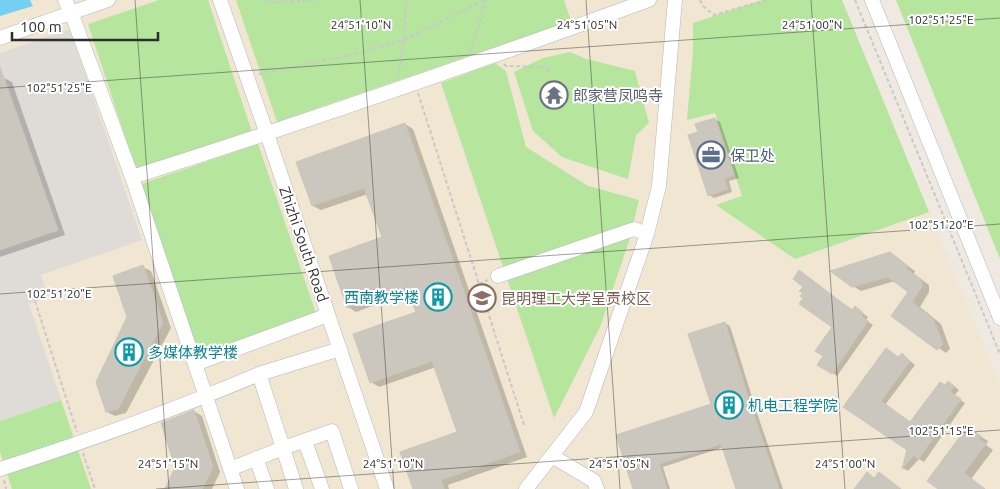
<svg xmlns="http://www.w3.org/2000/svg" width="1000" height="489" viewBox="0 0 1000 489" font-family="Ubuntu,'Noto Sans SC',sans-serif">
<rect width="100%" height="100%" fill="#efe9e1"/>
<path fill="#f0e6d1" d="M0 0H842L1000 385V489H0Z"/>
<path fill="#b6e59e" d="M159 0H208L252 132 136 170 88 24Z
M236 0H564L571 21 277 122Z
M763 0H842L929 212 795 259 716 205 742 196 715 113 687 120 693 52V23Z
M896 0H1000V259Z
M570 52 586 59 635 71 649 123 636 135 628 179 562 157 533 131 514 72 543 58Z
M495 63 506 71 526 147 588 186 639 200 629 241 600 327 554 418 441 83Z
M258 144 317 316 200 356 141 184Z
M61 400 91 489H12L0 452V421Z"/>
<path fill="#dfdcd8" d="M70 29 142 240 41 275 48 297 29 304 61 400 0 421V250L58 230 4 76 0 78V53Z"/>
<path fill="#75cff0" d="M0 0H30L33 6 0 16Z"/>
<path fill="#0003" d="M4 78 12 82 65 235 0 257V79Z
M715 119 720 122 739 178 729 181 732 192 714 198 709 195 699 133Z
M405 124 413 129 527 457 448 485 449 489H414L459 432 436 367 379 387 371 382 417 313 410 292 356 312 348 307 383 238 368 194 321 210 313 206Z
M890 253 915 271 914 274 929 285V292L920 307 941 324 950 349 946 353 892 316 910 292 895 281 861 291 853 286Z
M143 267 151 271 171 328 126 413 115 416 107 412 128 317Z
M852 311H860L868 317 866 320 873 325 837 376 819 364Z
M725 323 730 326 756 410 783 489H737L724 447 663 467 670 489H634L713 405Z
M903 355 915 365 885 405 911 423 946 386H954L959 390 954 396 965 403 924 462 919 459 908 471 903 468 909 450 845 406Z
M194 411 202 416 220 472 212 489H166L176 467Z
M975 433 988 441 986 445 993 450 971 479 985 489H940Z"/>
<path fill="#cbc7bf" stroke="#cbc5ba" d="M0 67 58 230 0 250Z
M715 118 734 175 724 179 728 189 708 196 688 135 698 132 695 124Z
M405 123 520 452 441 480 444 489H413L400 452 457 432 432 361 370 383 353 334 416 312 407 287 347 308 329 256 382 237 364 188 312 206 296 162Z
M890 252 908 266 906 269 921 279 922 287 912 302 933 319 943 344 937 350 891 316 908 292 888 277 852 287 830 271Z
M143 265 163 323 118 409 106 412 96 382 127 317 113 276Z
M799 270 852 310 855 306 863 313 861 316 868 321 832 374 817 365 823 356 815 351 832 327 799 304 803 298 800 296 803 293 799 291 803 287 793 279Z
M725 322 751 406 779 489H736L721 444 659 464 667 489H633L616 435 711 404 688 334Z
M886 348 898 357 902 353 910 361 881 401 910 422 940 382 945 385 948 381 954 386 950 392 961 399 918 460 914 455 902 469 907 450 843 407Z
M194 410 213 467 202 489H165L175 467 161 423Z
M967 427 981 436 979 439 986 444 964 473 985 489H938L927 481Z
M867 472 874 478 879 472 901 489H854Z"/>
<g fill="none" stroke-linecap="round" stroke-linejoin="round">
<g stroke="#b4b7c1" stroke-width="15">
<path id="minor" d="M65 0 71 12 132 177 237 489
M220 0 267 134 387 489
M872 0 1000 318
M0 38 108 0
M132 177C306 122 478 62 649 0
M498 276 634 229 647 234
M340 349 259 374 283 448 332 431 351 489
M195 364 328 315
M305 441 322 489
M552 456 594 481 597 489
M256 458 267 489
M0 469C88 441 174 410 259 374
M230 469 283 448 296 489
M526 489 586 412 647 234 659 186 675 0"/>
</g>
<path stroke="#c9c9c9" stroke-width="2" stroke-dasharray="4 2.5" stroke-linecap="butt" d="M264 0 273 2 316 0
M700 0 703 6 714 15 766 0
M855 0 1000 354
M470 52 486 0
M504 64 506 66 548 67 549 74
M259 74 350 55 404 40 485 0
M398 77 404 40 406 0
M418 93 524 425
M479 284 488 280
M35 301 77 432
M83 453 95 489
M4 480 6 489"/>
<use href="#minor" stroke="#fff" stroke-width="14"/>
</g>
<path fill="none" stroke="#2e2e2e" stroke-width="1" stroke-opacity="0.45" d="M135 0 169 489M360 0 394 489M586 0 620 489M811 0 845 489M0 88 1000 18M0 294 1000 224M156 489 1000 430"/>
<defs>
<g id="temple-ring" transform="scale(1.4375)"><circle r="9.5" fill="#fff" stroke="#6b7280" stroke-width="1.5"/><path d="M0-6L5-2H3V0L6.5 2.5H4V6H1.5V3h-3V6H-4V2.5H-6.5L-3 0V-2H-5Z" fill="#6b7280"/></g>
<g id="office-ring" transform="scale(1.4375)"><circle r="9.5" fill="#fff" stroke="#5c6f8a" stroke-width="1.5"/><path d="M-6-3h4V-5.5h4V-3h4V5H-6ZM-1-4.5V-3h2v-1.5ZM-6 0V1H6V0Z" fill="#5c6f8a"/></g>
<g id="building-ring" transform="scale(1.4375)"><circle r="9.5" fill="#fff" stroke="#0f9aa8" stroke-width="1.5"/><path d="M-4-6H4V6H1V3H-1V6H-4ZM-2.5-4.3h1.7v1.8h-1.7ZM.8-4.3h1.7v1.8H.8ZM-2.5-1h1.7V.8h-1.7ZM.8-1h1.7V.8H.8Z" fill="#0f9aa8"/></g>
<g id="university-ring" transform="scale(1.4375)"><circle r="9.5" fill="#fff" stroke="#8d6e63" stroke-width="1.5"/><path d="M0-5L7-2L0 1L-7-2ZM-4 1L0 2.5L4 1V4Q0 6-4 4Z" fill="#8d6e63"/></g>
</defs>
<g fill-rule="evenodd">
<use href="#temple-ring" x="554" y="95"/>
<use href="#office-ring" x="711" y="155"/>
<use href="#building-ring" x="438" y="297"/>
<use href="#university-ring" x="482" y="298"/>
<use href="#building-ring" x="129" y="352"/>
<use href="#building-ring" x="729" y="405"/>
</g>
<g text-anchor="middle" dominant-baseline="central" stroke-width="4" stroke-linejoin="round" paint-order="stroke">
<g font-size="15" fill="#5b616d" stroke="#fff" text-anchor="start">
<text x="573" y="95">郎家营凤鸣寺</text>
</g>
<g font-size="15" fill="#4e5e75" stroke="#fff" text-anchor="start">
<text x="730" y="155">保卫处</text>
</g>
<g font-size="15" fill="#2e2e2e" stroke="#fff">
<text transform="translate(304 244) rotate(71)">Zhizhi South Road</text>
</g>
<g font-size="15" fill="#0d838f" stroke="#fff" text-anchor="start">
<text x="419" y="297" text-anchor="end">西南教学楼</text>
<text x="148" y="352">多媒体教学楼</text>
<text x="748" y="405">机电工程学院</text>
</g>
<g font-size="15" fill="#785e54" stroke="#fff" text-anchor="start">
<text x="501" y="298">昆明理工大学呈贡校区</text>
</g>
</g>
<g font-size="12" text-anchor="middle" fill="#2e2e2e" stroke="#fff" stroke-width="4" stroke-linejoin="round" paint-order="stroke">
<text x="941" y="24">102°51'25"E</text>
<text x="361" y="29">24°51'10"N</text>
<text x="587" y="29">24°51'05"N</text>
<text x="812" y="29">24°51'00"N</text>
<text x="59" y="92">102°51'25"E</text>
<text x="941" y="229">102°51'20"E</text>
<text x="59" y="298">102°51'20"E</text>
<text x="941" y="435">102°51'15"E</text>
<text x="168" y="468">24°51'15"N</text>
<text x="393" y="468">24°51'10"N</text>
<text x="619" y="468">24°51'05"N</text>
<text x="845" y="468">24°51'00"N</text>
</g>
<path d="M12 32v8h146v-8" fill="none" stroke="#2e2e2e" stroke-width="2.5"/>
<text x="20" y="32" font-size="15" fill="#2e2e2e" stroke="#ffffff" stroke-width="4" paint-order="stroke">100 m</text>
</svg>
